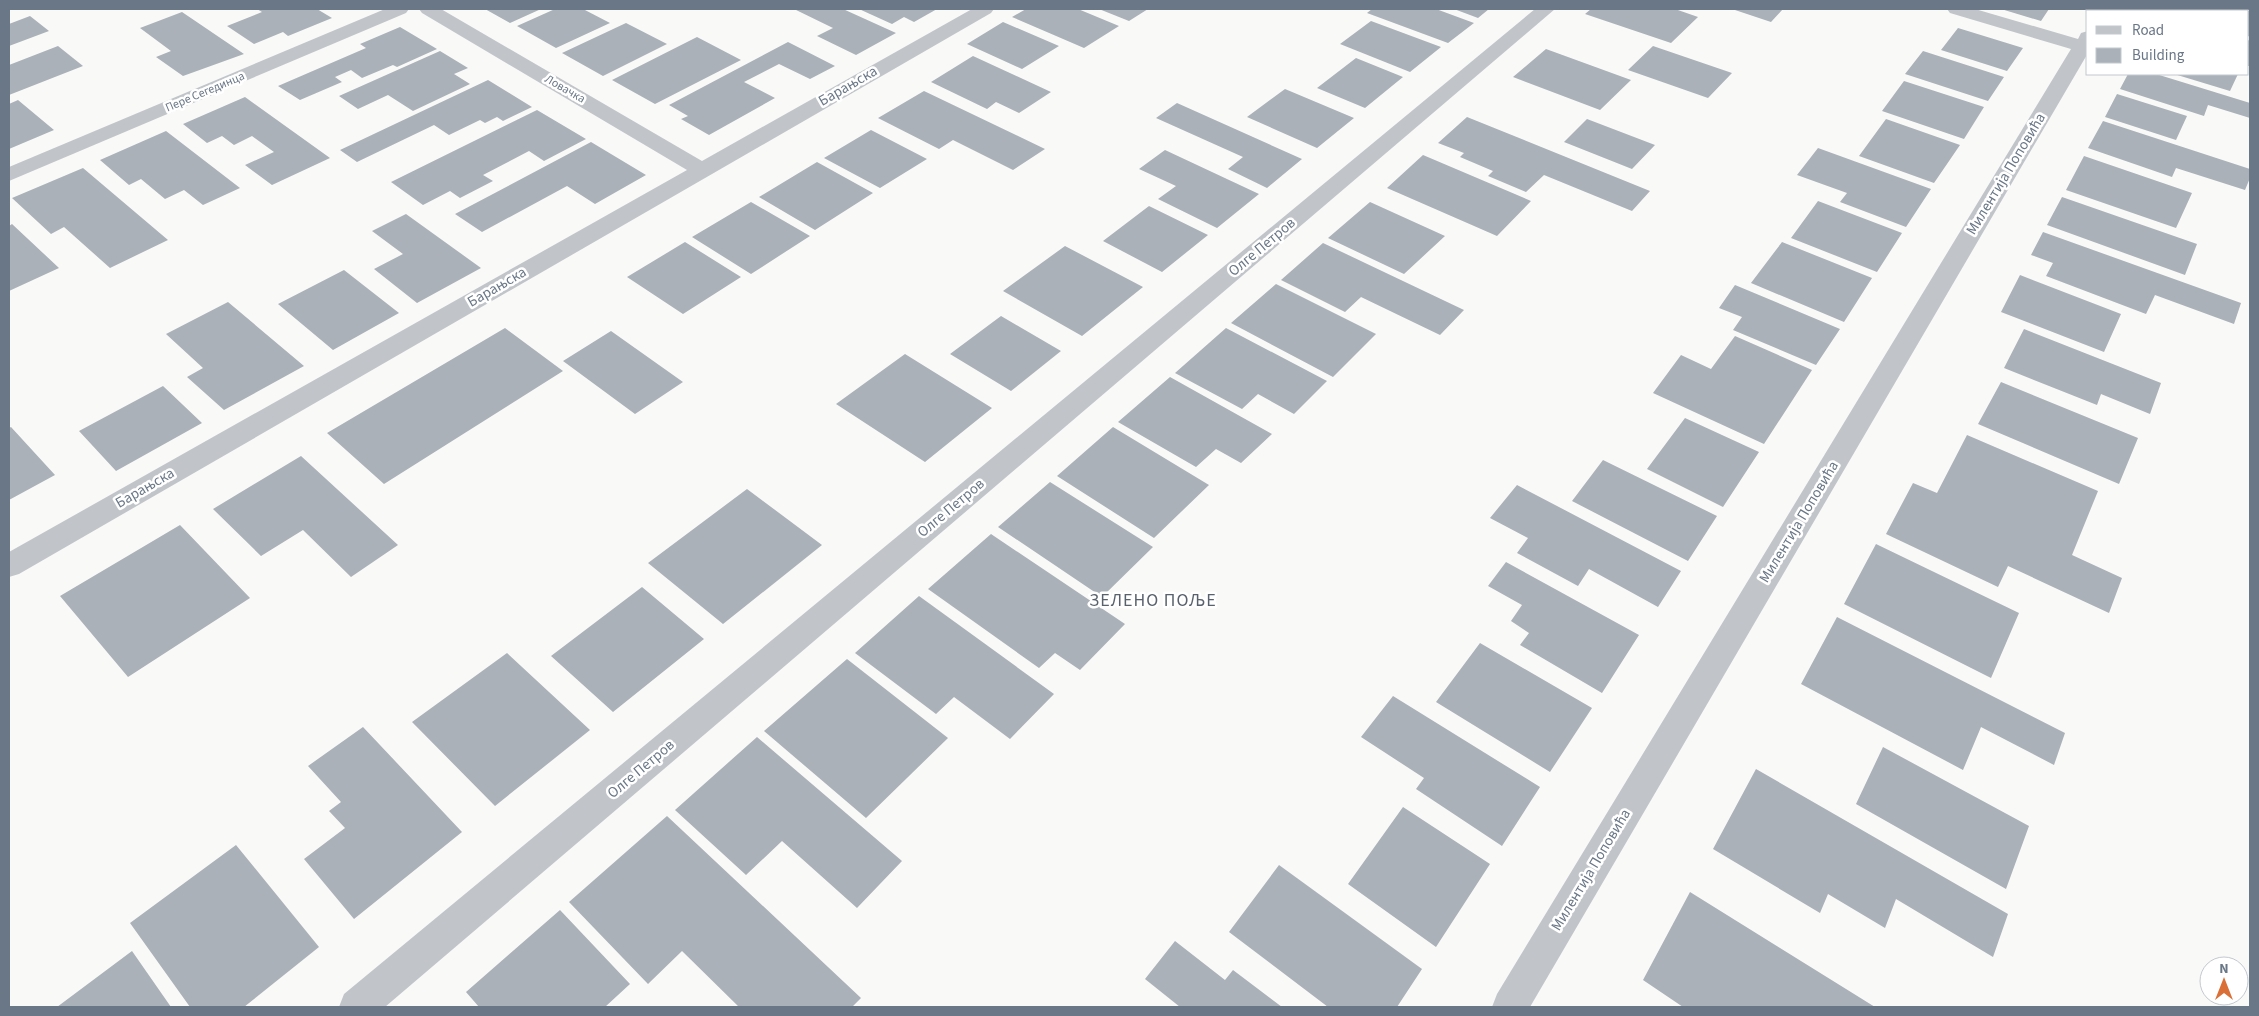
<svg xmlns="http://www.w3.org/2000/svg" width="2259" height="1016" viewBox="0 0 2259 1016" font-family="'Source Sans 3',sans-serif">
<rect width="100%" height="100%" fill="#f9f9f8"/>
<path fill="#aab1b8" d="M257 9H317L332 18 288 36 283 32 254 44 227 26 262 12Z
M485 9H541L510 23Z
M555 9H583L610 23 556 48 517 26Z
M794 9H843L896 33 856 55 817 36 833 28Z
M859 9H937L914 22 904 17 892 24Z
M1026 9H1078L1119 26 1084 48 1012 17Z
M1099 9H1148L1129 21Z
M1372 9H1436L1474 23 1448 43 1367 13Z
M1454 9H1489L1478 18Z
M1591 9H1675L1698 17 1671 43 1585 14Z
M1732 9H1783L1771 22Z
M2001 9H2049L2041 21Z
M2163 9H2243L2250 11V37L2248 36V11H2162Z
M182 12 244 54 183 76 156 57 171 51 140 28Z
M30 16 49 31 9 46V24Z
M1371 21 1441 47 1410 72 1340 44Z
M1003 22 1059 46 1022 69 967 44Z
M626 23 667 44 603 76 562 53Z
M400 27 437 49 397 67 393 65 362 78 351 70 335 77 342 82 300 100 278 86 366 48 360 44Z
M1958 28 2023 48 2007 71 1941 50Z
M697 37 741 60 655 104 612 80Z
M2248 40 2250 41V66H2248Z
M788 42 835 66 810 79 779 64 744 82 775 98 709 135 681 119 688 116 669 105Z
M58 46 83 66 9 95V65Z
M1653 46 1732 73 1708 98 1628 70Z
M1546 49 1631 80 1600 110 1513 77Z
M440 51 468 68 454 74 470 84 413 111 388 95 358 109 339 96Z
M1923 51 2004 77 1988 101 1905 74Z
M973 56 1051 92 1019 113 996 102 987 109 931 82Z
M1356 58 1403 77 1365 108 1317 88Z
M2128 74H2156L2250 103V118L2208 105 2204 116 2120 89Z
M2174 74H2238L2230 91Z
M488 80 532 107 503 121 497 117 485 123 480 120 449 135 434 125 357 162 340 150Z
M1904 81 1984 107 1964 139 1882 111Z
M1285 89 1354 118 1317 148 1247 117Z
M924 91 1045 149 1013 170 953 140 939 149 878 118Z
M2117 94 2187 116 2176 140 2105 117Z
M245 97 330 158 272 185 245 165 274 152 252 136 234 145 222 136 207 143 183 124Z
M18 100 54 130 9 149V104Z
M1177 103 1302 159 1267 188 1228 169 1243 157 1156 118Z
M537 110 586 139 544 161 529 151 483 175 493 181 460 198 450 191 423 205 391 182Z
M1467 117 1650 191 1632 211 1544 175 1526 192 1488 176 1493 171 1460 157 1464 153 1438 143Z
M1587 119 1655 145 1632 169 1564 142Z
M1886 119 1960 145 1934 183 1859 156Z
M2103 121 2250 169V178L2245 190 2176 168 2172 177 2088 148Z
M871 130 927 159 880 188 824 158Z
M166 131 240 188 203 205 184 190 165 199 141 179 129 185 100 160Z
M591 142 646 175 595 204 567 186 482 232 455 214Z
M1818 148 1931 189 1906 227 1840 202 1847 193 1797 175Z
M1165 150 1259 194 1217 228 1158 199 1176 186 1139 169Z
M1423 155 1531 201 1497 236 1387 188Z
M2084 156 2192 193 2176 228 2066 190Z
M817 162 873 193 815 230 759 197Z
M83 168 168 240 110 268 64 227 51 234 12 198Z
M2062 197 2197 244 2185 275 2047 225Z
M1818 201 1902 233 1877 272 1791 238Z
M751 202 810 236 751 274 692 237Z
M1370 202 1445 236 1404 274 1328 238Z
M1149 206 1208 235 1162 272 1103 241Z
M406 214 481 268 417 303 374 269 403 254 372 231Z
M12 224 59 268 9 291V226Z
M2043 232 2241 303 2234 324 2155 295 2146 314 2046 276 2053 263 2031 255Z
M685 242 741 277 683 314 627 277Z
M1782 242 1872 278 1844 322 1751 283Z
M1323 243 1464 310 1440 335 1361 297 1345 312 1281 280Z
M1065 246 1143 287 1082 336 1003 291Z
M344 270 399 313 333 350 278 304Z
M2020 275 2121 314 2104 352 2001 312Z
M1276 284 1376 334 1333 377 1231 323Z
M1735 285 1840 329 1816 365 1733 330 1742 317 1719 308Z
M228 302 304 366 224 410 187 377 203 368 166 334Z
M1001 316 1061 351 1011 391 950 354Z
M505 328 563 371 384 484 327 433Z
M1226 328 1327 381 1294 414 1258 394 1242 409 1175 373Z
M2024 329 2161 383 2150 414 2101 394 2097 405 2004 368Z
M611 331 683 382 635 414 563 361Z
M1735 336 1812 370 1764 444 1653 393 1681 355 1711 369Z
M905 354 992 408 925 462 836 404Z
M1170 377 1272 434 1241 463 1216 449 1196 467 1118 422Z
M2001 382 2138 438 2119 484 1978 424Z
M163 386 202 423 116 471 79 431Z
M1685 418 1759 452 1723 507 1647 469Z
M11 427 55 475 9 500V428Z
M1113 427 1209 485 1154 538 1057 476Z
M1967 435 2098 491 2072 555 2122 578 2109 613 2008 566 1998 587 1886 534 1913 483 1937 493Z
M301 456 398 545 351 577 303 530 261 556 213 509Z
M1603 460 1717 516 1688 561 1572 501Z
M1050 482 1153 547 1102 597 998 527Z
M1517 485 1681 571 1658 607 1589 569 1578 586 1517 553 1528 538 1490 518Z
M747 489 822 545 723 624 648 563Z
M180 525 250 598 128 677 60 596Z
M991 534 1125 624 1080 670 1055 653 1039 668 928 589Z
M1876 544 2019 613 1991 678 1844 604Z
M1506 562 1639 635 1602 693 1520 645 1529 633 1511 621 1522 605 1488 586Z
M642 587 704 639 613 712 551 656Z
M919 596 1054 694 1010 739 954 697 936 714 855 653Z
M1837 617 2065 733 2054 765 1981 727 1963 770 1801 684Z
M1480 643 1592 708 1550 772 1436 702Z
M507 653 590 730 495 806 412 722Z
M847 659 948 738 866 818 764 731Z
M1393 696 1540 787 1502 846 1416 789 1424 778 1361 737Z
M363 727 462 832 354 919 304 859 345 828 329 811 341 802 308 766Z
M757 737 902 861 857 908 782 841 746 875 675 810Z
M1883 747 2029 826 2006 889 1856 804Z
M1756 769 2008 914 1993 957 1896 899 1885 928 1828 894 1820 913 1713 849Z
M1403 807 1490 864 1436 947 1348 884Z
M667 816 861 998 852 1007H739L682 951 648 984 569 902Z
M236 845 319 947 244 1007H190L130 923Z
M1279 865 1422 969 1397 1007H1328L1229 932Z
M1690 892 1875 1007H1683L1643 980Z
M560 910 630 984 605 1007H479L466 992Z
M1175 941 1225 980 1233 970 1282 1007H1180L1145 979Z
M132 951 171 1007H57Z"/>
<g fill="none" stroke-linecap="round" stroke-linejoin="round">
<path fill="#c1c5c9" fill-rule="evenodd" d="M385 9H409L406 13 9 181V167Z
M419 9H441L702 161 972 9H994L991 13 19 574 9 577V552L687 170 422 13Z
M1535 9H1555L385 1007H339L344 994Z
M1947 9H1975L2078 39 2081 33 2088 31V53L1530 1007H1492L1497 994 2071 49 1950 13Z
M2095 9H2113L2112 11H2094Z"/>
</g>
<g text-anchor="middle" dominant-baseline="central" stroke-width="5" stroke-linejoin="round" paint-order="stroke">
<g font-size="12" fill="#6a7787" stroke="#fff">
<text transform="translate(565 89) rotate(30)">Ловачка</text>
<text transform="translate(205 92) rotate(-23)">Пере Сегединца</text>
</g>
<g font-size="15" fill="#6a7787" stroke="#fff">
<text transform="translate(848 86) rotate(-30)">Барањска</text>
<text transform="translate(2006 174) rotate(-59)">Милентија Поповића</text>
<text transform="translate(1262 247) rotate(-40)">Олге Петров</text>
<text transform="translate(497 287) rotate(-30)">Барањска</text>
<text transform="translate(145 488) rotate(-30)">Барањска</text>
<text transform="translate(951 508) rotate(-40)">Олге Петров</text>
<text transform="translate(1799 522) rotate(-59)">Милентија Поповића</text>
<text transform="translate(641 769) rotate(-40)">Олге Петров</text>
<text transform="translate(1591 870) rotate(-59)">Милентија Поповића</text>
</g>
<g font-size="18" letter-spacing="1" fill="#58616c" stroke="#fff">
<text x="1153" y="600">ЗЕЛЕНО ПОЉЕ</text>
</g>
</g>
<rect width="2259" height="1016" fill="none" stroke="#6a7787" stroke-width="20"/>
<rect x="2086" y="10" width="162" height="65" fill="#ffffff" stroke="#c3c9cf"/>
<rect x="2096" y="26" width="25" height="8" fill="#c1c5c9" stroke="#c3c9cf"/>
<text x="2132" y="35" font-size="15" fill="#6a7787">Road</text>
<rect x="2096" y="48" width="25" height="15" fill="#aab1b8" stroke="#c3c9cf"/>
<text x="2132" y="60" font-size="15" fill="#6a7787">Building</text>
<g transform="translate(2224 981)"><circle r="24" fill="#ffffff" stroke="#c3c9cf"/>
<path d="M0-4L9 19L0 12L-9 19Z" fill="#da7037"/>
<text y="-8" font-size="14" font-weight="bold" text-anchor="middle" fill="#6a7787">N</text>
</g>
</svg>
